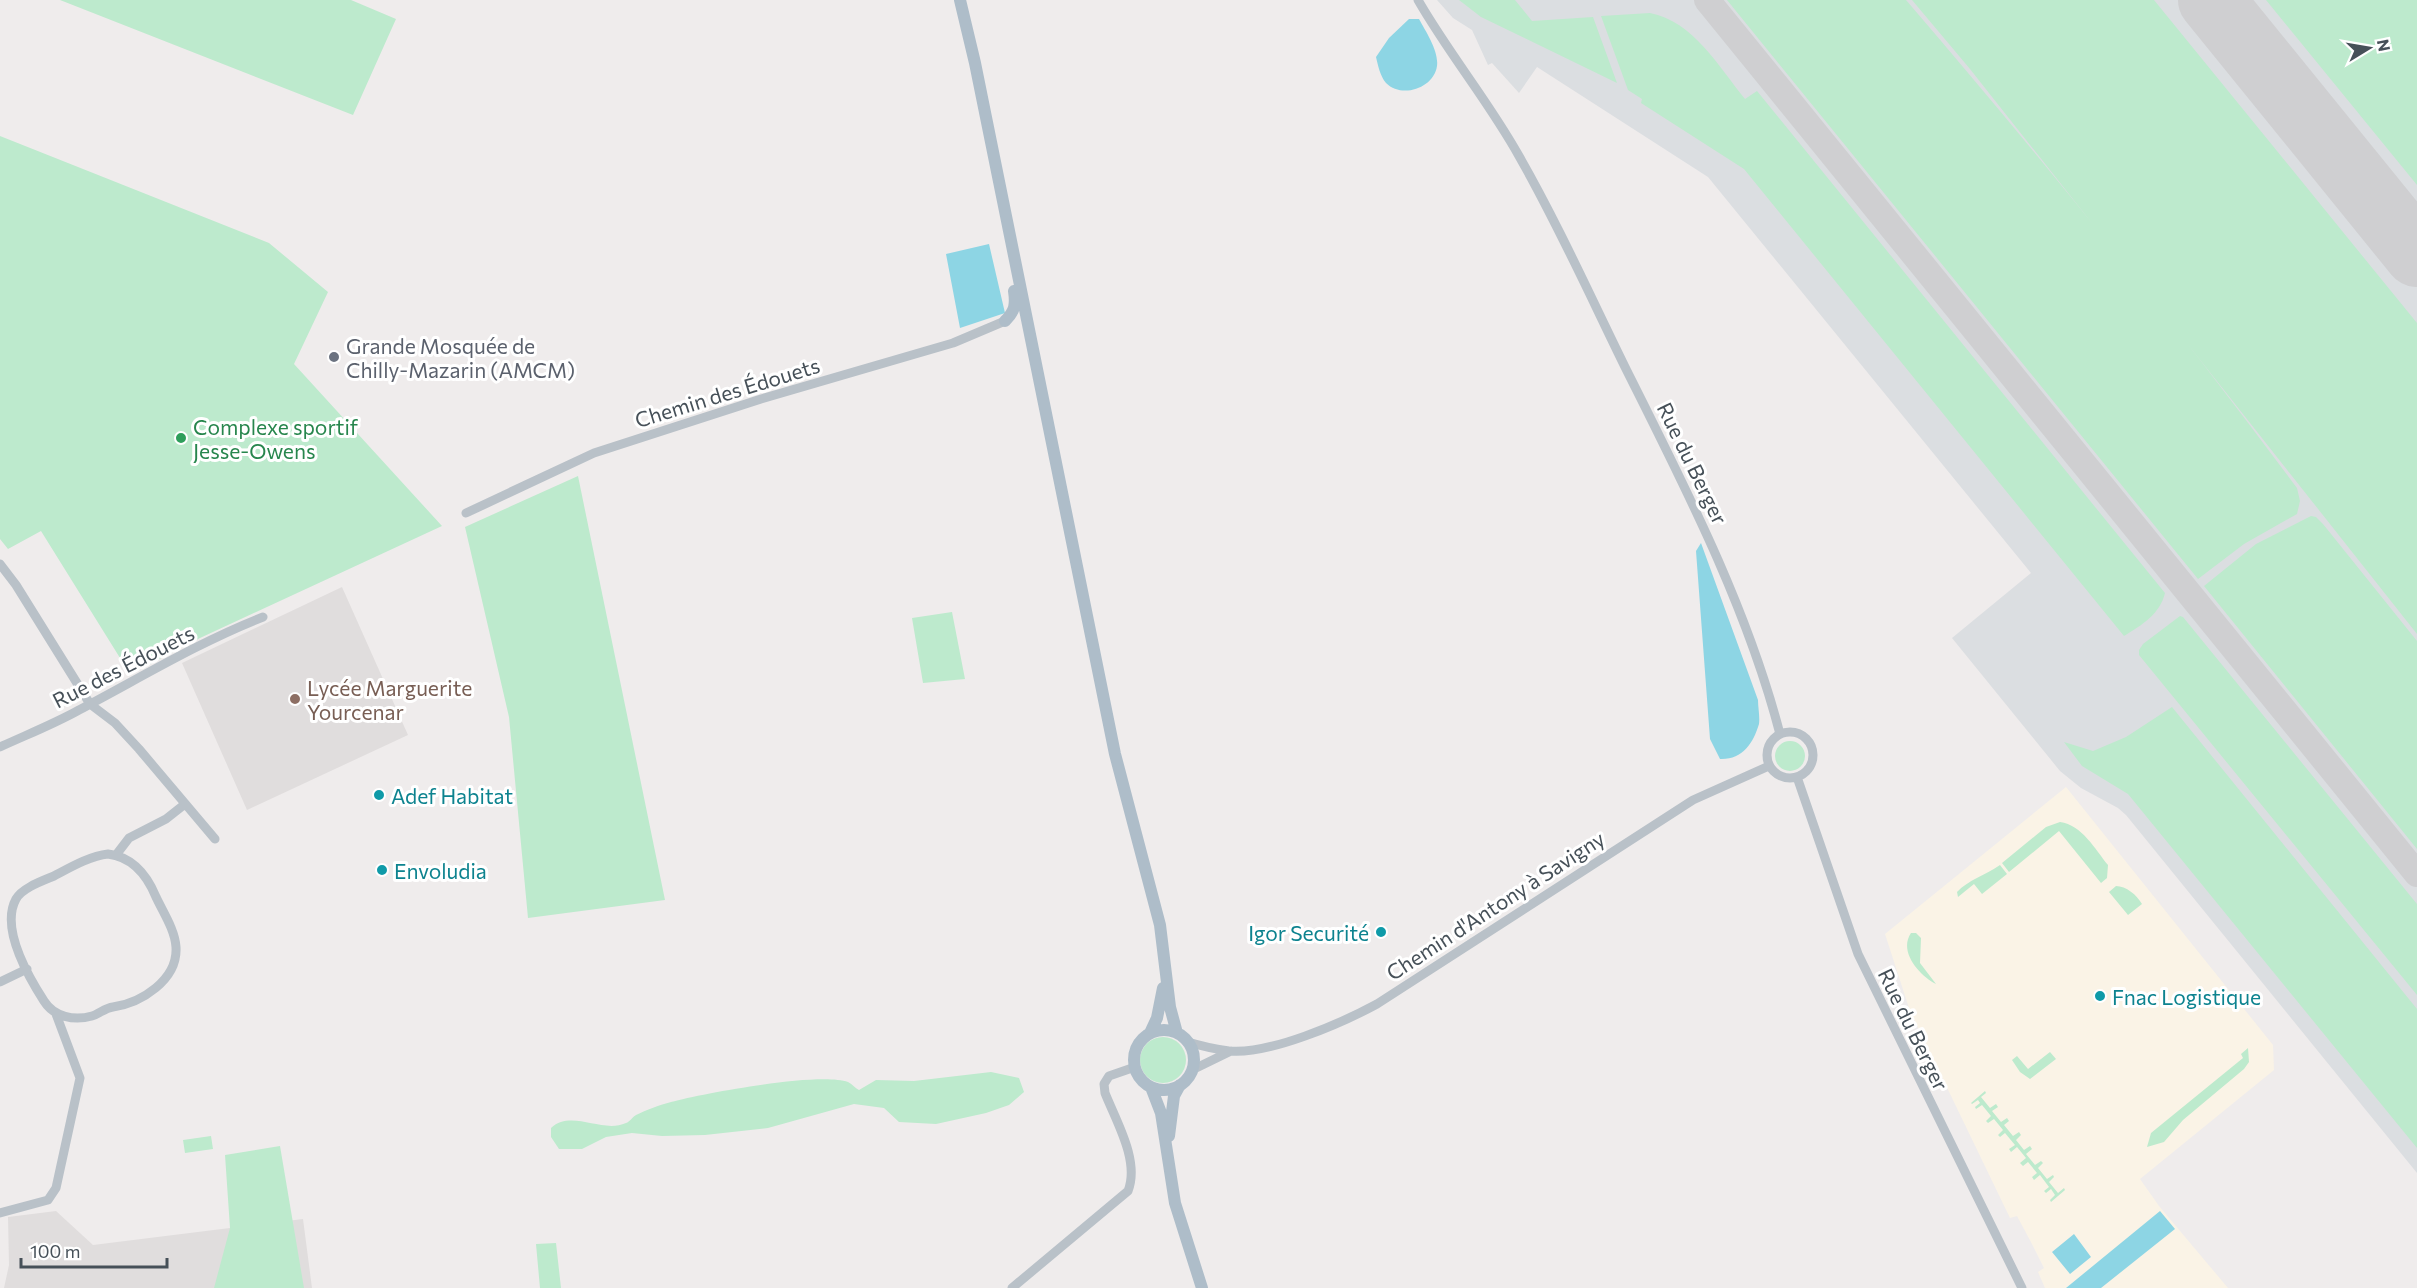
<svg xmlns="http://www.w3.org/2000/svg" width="2417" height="1288" viewBox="0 0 2417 1288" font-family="Commissioner,sans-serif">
<rect width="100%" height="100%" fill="#efecec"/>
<path fill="#faf3e6" d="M2066 787 2273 1045 2274 1070 2140 1179 2159 1206 2228 1288H2045L2038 1272 2044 1268 2032 1244 2017 1216 2010 1218 1910 1011 1885 934Z"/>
<path fill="#e0dddd" d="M342 587 408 735 247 810 182 663Z
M56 1211 93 1245 303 1219 312 1288H4L9 1265 8 1217Z"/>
<path fill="#dbdee1" d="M1437 0H2417V1173L2126 815 2118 808 2081 788 2060 771 1952 638 2031 573 1708 177 1537 67 1519 93 1492 63 1488 65 1472 30 1453 18Z"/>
<path fill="#bdeacd" d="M60 0H351L396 19 353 115Z
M1459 0H1515L1532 21 1593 17 1617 83 1481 17Z
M1727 0H1906C2042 158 2173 321 2297 488L2300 501 2297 514 2244 544 2198 579Z
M1912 0H2154L2417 323V634L1970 69Z
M2266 0H2417V185Z
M1650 13C1693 21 1719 67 1745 99L1757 91 2165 593C2160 614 2142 625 2124 636L1744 169 1641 103 1642 99 1628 90 1601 16Z
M0 136 269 243 328 292 294 364 442 526 200 638 130 674 41 531 8 549 0 539Z
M578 476 665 900 528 918 509 717 465 527Z
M2311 516 2316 517 2323 524 2417 641V849L2204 586 2256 544Z
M952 612 965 679 923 683 912 618Z
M2180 616 2183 617 2417 904V995L2139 655V650L2143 644Z
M2172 707 2417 1009V1148L2128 794 2082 766 2064 742 2093 751 2126 737Z
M1775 756a15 15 0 1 1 30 0a15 15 0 1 1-30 0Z
M2060 822C2082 825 2095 849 2108 865L2107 878 2101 883 2059 831 2009 872 2002 863 2046 827Z
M2000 865 2007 874 1982 894 1974 884 1958 897 1957 892C1968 880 1986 875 2000 865Z
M2116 886C2126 886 2137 895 2142 904L2128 915 2109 892Z
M1911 933H1916L1921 938 1920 963 1936 984C1920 976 1898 952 1911 933Z
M1140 1060a23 23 0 1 1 46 0a23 23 0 1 1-46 0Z
M2248 1048 2249 1062 2244 1069 2183 1120 2164 1142 2147 1147 2151 1133 2243 1058 2241 1054Z
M2050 1052 2056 1059 2030 1079 2020 1072 2012 1060 2017 1056 2028 1069Z
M991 1072 1019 1078 1024 1092 1009 1105 986 1113 936 1124 899 1122 884 1108 854 1104 768 1128 705 1135 662 1136 632 1133 606 1137 582 1149H559L551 1137V1128C572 1109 602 1134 626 1123 630 1122 632 1117 636 1115 646 1110 660 1105 671 1102 704 1093 818 1072 848 1082 852 1084 855 1088 859 1090L876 1080 914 1081Z
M1985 1091 1986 1093 1981 1097 1990 1108 1996 1104 1998 1107 1992 1111 2001 1122 2007 1118 2009 1121 2004 1125 2013 1136 2019 1132 2021 1135 2016 1140 2024 1150 2030 1146 2032 1149 2026 1154 2035 1165 2041 1161 2043 1163 2038 1168 2047 1179 2053 1175 2054 1177 2049 1182 2058 1193 2064 1188 2065 1190 2051 1202 2050 1200 2055 1195 2051 1189 2046 1193 2044 1191 2049 1187 2040 1175 2034 1180 2032 1177 2037 1173 2028 1162 2023 1166 2020 1163 2026 1158 2017 1147 2011 1152 2009 1149 2015 1145 2005 1133 2000 1137 1998 1135 2003 1130 1994 1119 1988 1123 1986 1121 1991 1116 1982 1105 1976 1109 1975 1107 1980 1103 1978 1100 1972 1104 1971 1103Z
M211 1136 213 1149 185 1153 183 1140Z
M280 1146 304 1288H214L230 1228 225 1155Z
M556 1243 561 1288H540L536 1244Z"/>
<path fill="#8dd5e4" d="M1409 19H1419C1426 32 1439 51 1437 66 1434 88 1402 99 1386 83 1380 76 1378 65 1376 57L1389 38Z
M989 244 1005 313 960 328 946 254Z
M1701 543 1758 700C1758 707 1760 717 1759 724 1753 744 1742 760 1720 759L1710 739 1696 551Z
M2160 1211 2175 1229 2101 1288H2066Z
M2074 1234 2091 1257 2070 1274 2052 1252Z"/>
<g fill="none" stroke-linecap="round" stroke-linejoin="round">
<path stroke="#cfcfd1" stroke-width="26" d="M1707 0 2417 874"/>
<path stroke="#cfcfd1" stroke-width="66" d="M2211 0 2417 254"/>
<path stroke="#b9c1c8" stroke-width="9" d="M1418 0C1449 54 1489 102 1519 156 1559 226 1592 300 1627 371 1686 489 1747 607 1780 734
M466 513 594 453 761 399 953 343 1005 321
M0 564 16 585 90 704 115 723 139 749 215 839
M1767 755a23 23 0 1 1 46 0a23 23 0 1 1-46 0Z
M0 747C26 735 54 724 79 710 140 678 199 642 263 617
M1797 777 1858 954 2022 1288
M108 854C133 857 147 875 156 897 163 912 175 930 176 947 178 980 141 1003 113 1007 105 1008 99 1014 92 1016 74 1021 54 1017 44 1001 28 976 0 928 16 899 22 888 42 881 54 876 71 867 90 856 108 854Z
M116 855 129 838 166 819 185 804
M0 982 27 969
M1188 1042C1201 1046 1215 1049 1229 1051 1269 1055 1342 1023 1377 1004L1693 800 1769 766
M1192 1070 1231 1051
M0 1213 48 1200 56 1188 80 1078 56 1014
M1012 1288 1128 1191C1140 1161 1116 1121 1105 1093L1104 1084 1109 1076 1135 1067"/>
<path stroke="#aebdc9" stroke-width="12" d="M960 0 975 63 1115 754 1160 925 1170 1007 1177 1033
M1005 321C1015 311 1016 305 1014 291
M1134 1060a30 30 0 1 1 60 0a30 30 0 1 1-60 0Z
M1150 1033 1157 1018 1163 988
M1151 1087 1161 1113 1175 1203 1202 1288
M1169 1136 1174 1096 1180 1085"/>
</g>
<circle fill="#6b7280" stroke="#fff" stroke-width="2" cx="334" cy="357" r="6"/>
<circle fill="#2e9e5b" stroke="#fff" stroke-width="2" cx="181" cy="438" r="6"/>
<circle fill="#8d6e63" stroke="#fff" stroke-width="2" cx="295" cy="699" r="6"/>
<g fill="#0f9aa8" stroke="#fff" stroke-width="2">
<circle cx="379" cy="795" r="6"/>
<circle cx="382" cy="870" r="6"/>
<circle cx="1381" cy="932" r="6"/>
<circle cx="2100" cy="996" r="6"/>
</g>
<g text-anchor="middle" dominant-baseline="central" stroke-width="6" stroke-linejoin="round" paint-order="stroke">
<g font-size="21" fill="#5b616d" stroke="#fff" text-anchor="start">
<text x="346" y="345">Grande Mosquée de<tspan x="346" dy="24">Chilly-Mazarin (AMCM)</tspan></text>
</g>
<g font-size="21" fill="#465058" stroke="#fff">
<text transform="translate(727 392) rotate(-17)">Chemin des Édouets</text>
<text transform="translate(1693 463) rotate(64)">Rue du Berger</text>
<text transform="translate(123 666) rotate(-27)">Rue des Édouets</text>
<text transform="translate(1495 905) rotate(-33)">Chemin d'Antony à Savigny</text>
<text transform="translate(1914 1029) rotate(64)">Rue du Berger</text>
</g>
<g font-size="21" fill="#27864d" stroke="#fff" text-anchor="start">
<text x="193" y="426">Complexe sportif<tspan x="193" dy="24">Jesse-Owens</tspan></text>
</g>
<g font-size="21" fill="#785e54" stroke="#fff" text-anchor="start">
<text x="307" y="687">Lycée Marguerite<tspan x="307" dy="24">Yourcenar</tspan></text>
</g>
<g font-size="21" fill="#0d838f" stroke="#fff" text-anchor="start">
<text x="391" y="795">Adef Habitat</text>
<text x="394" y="870">Envoludia</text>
<text x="1369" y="932" text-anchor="end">Igor Securité</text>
<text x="2112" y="996">Fnac Logistique</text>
</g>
</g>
<g transform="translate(2369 48) rotate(79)" stroke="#ffffff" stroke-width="4.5" paint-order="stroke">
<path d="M0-4.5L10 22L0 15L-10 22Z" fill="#465058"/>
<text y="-9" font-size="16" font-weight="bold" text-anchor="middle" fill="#465058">N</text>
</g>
<path d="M21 1258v9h146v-9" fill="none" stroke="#465058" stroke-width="3"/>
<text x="30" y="1258" font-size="18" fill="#465058" stroke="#ffffff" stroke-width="4.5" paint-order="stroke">100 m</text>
</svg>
